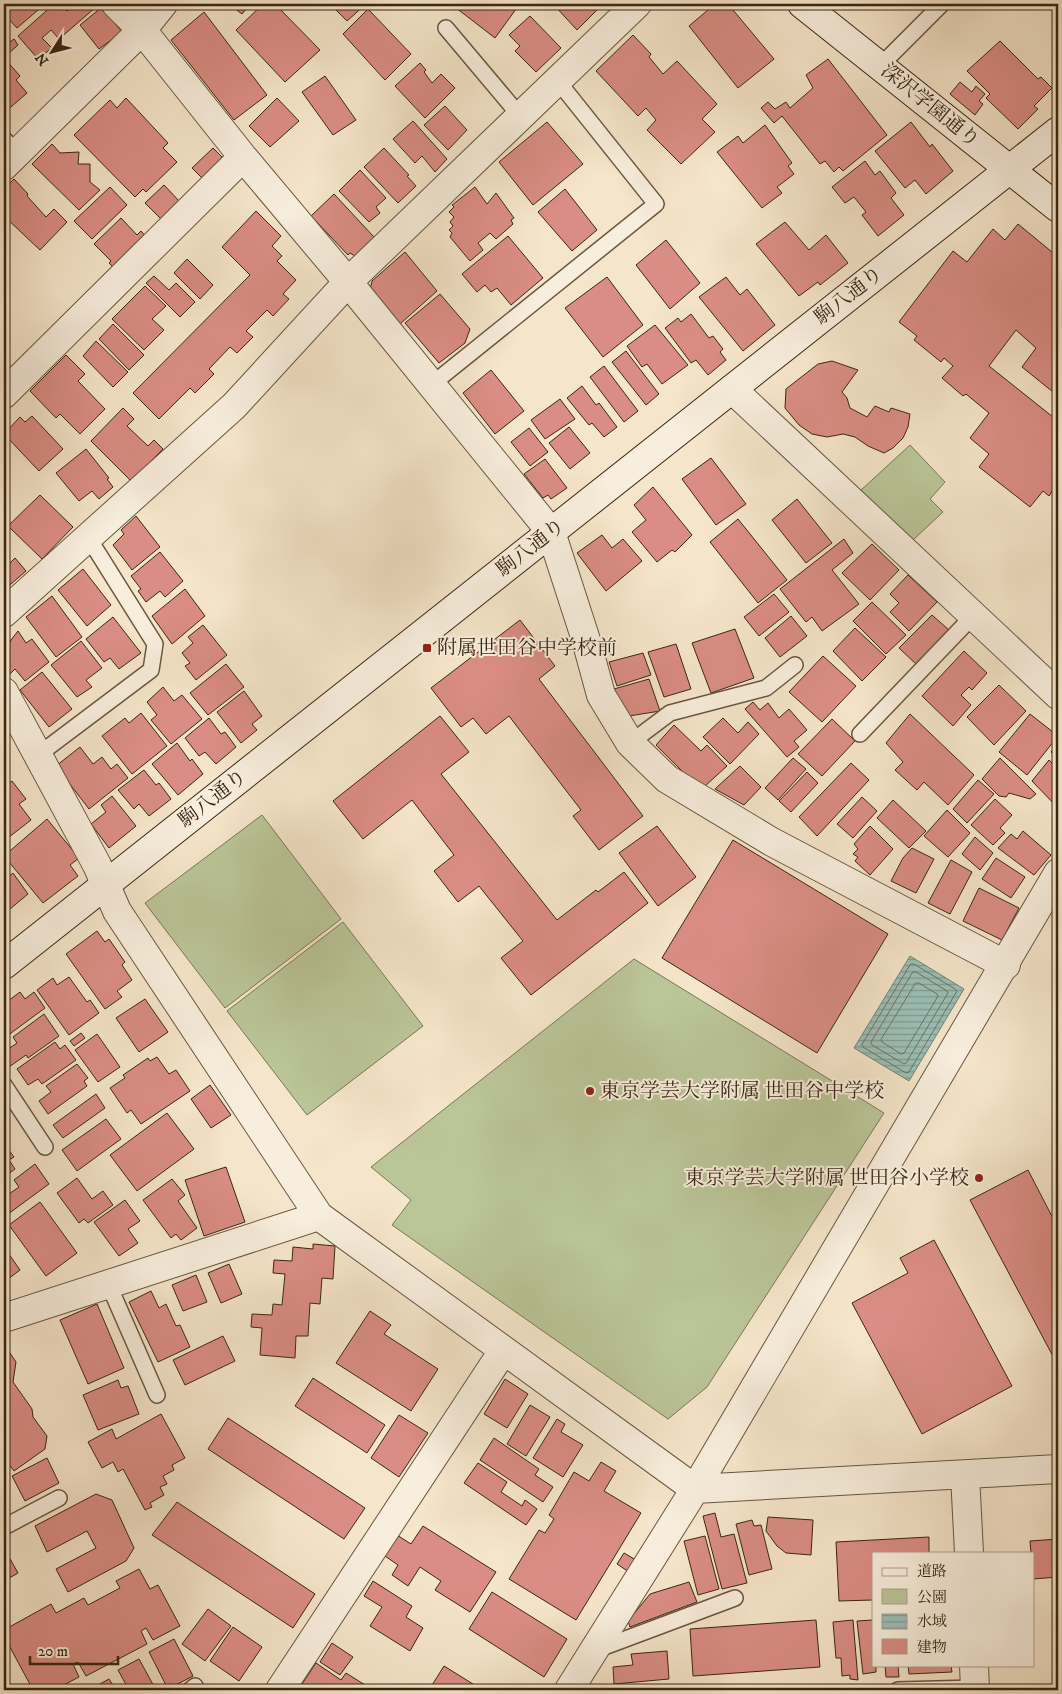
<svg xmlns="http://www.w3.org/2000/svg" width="1062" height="1694" viewBox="0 0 1062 1694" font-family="'IM FELL DW Pica','Noto Serif JP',serif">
<defs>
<pattern id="water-rules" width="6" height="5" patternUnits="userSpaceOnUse" patternTransform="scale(1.25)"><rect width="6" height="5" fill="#9cbfb6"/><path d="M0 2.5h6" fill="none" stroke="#809b93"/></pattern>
</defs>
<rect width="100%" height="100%" fill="#f5e5ca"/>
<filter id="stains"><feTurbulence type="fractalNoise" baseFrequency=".004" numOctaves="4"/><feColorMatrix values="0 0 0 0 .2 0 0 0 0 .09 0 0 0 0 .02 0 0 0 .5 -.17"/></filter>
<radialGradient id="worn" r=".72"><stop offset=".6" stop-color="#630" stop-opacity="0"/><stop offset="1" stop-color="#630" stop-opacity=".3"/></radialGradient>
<path fill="#bac598" stroke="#7a7655" d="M910 445 945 482 930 499 943 512 913 540 860 491Z
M262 815 341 919 225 1008 145 903Z
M343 922 423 1026 307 1115 227 1011Z
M634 959 884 1113 707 1387 668 1419 392 1225 411 1200 371 1167Z"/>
<path fill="url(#water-rules)" stroke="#748274" d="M910 956 964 989 909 1081 854 1048Z"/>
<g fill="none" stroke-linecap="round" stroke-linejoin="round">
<path stroke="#6a7264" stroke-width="1" d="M911 964H914L955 989 957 991 909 1072 906 1073 863 1047 862 1045Z
M913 972H916L947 991 948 993 906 1063 904 1064 872 1045 871 1043Z
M916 983H919L937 994 938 996 904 1053 901 1054 882 1042 881 1040Z"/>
</g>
<path fill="#da8d84" stroke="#392612" d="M4 4H45L17 28 4 14Z
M54 4H60L67 11 75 4H93L96 7 59 39 51 30 42 38 52 48 38 59 18 36Z
M229 4H250L242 14Z
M263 4H275L320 50 285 82 236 30Z
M330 4H366L347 21Z
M451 4H518L519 5 495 38Z
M553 4H595L599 8 577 30Z
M715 4H728L774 59 738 88 689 26Z
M102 7 122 32 99 49 80 25Z
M368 9 411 54 385 80 343 34Z
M204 12 267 95 234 120 171 40Z
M530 16 561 48 536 72 515 51 520 46 509 35Z
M633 35 651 54 649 57 663 74 677 61 717 104 702 119 715 132 681 164 647 130 656 120 646 108 638 116 596 71Z
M14 39 18 45 9 53 4 46Z
M1000 41 1038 79 1041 77 1052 88 1034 106 1038 109 1018 129 986 98 990 94 967 71Z
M5 59 20 76 16 80 27 93 4 113Z
M828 59 887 135 843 171 839 167 834 172 825 161 820 164 782 116 774 123 761 108 768 102 775 109 786 102 790 108 813 88 806 75Z
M420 63 426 70 424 72 432 83 441 74 455 88 425 118 395 86Z
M325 76 356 120 333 135 302 92Z
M960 82 972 92 976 86 985 94 979 101 983 104 975 115 950 94Z
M126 98 168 143 163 148 177 162 146 192 143 189 135 197 74 135 110 100 117 108Z
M277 98 299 121 270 147 249 126Z
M445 106 467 130 448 150 424 125Z
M413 121 447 159 435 172 422 156 415 163 393 139Z
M547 122 583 164 533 205 499 162Z
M911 122 930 147 932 144 953 171 926 194 915 180 905 188 875 151Z
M765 125 792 163 788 166 794 174 777 187 782 193 762 208 717 152 738 136 743 143Z
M52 144 60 153 79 152 78 164H90V182L100 190 79 210 32 164Z
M213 148 224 159 203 179 192 168Z
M384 148 409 175 407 176 416 186 398 203 364 167Z
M865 161 875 175 880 171 896 193 891 198 904 215 878 236 862 215 866 212 854 197 845 203 832 187Z
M360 170 386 198 376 207 380 213 369 222 339 191Z
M14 179 28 194 27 196 46 217 54 209 67 222 40 250 4 216V210L9 206 4 201V189Z
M164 185 181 203 163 221 145 203Z
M110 187 127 205 92 239 74 221Z
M475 187 487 204 496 193 514 218 511 220 513 224 496 239 490 233 478 243 483 250 470 261 450 237 452 233 449 230 453 226 450 222 454 217 449 212 454 207 452 205Z
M565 189 597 230 572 251 538 212Z
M334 194 374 237 355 256 350 253 348 255 311 216Z
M256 211 281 236 272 246 282 256 277 261 296 280 283 294 289 299 273 316 267 310 246 331 253 337 237 353 230 347 209 369 214 374 195 393 190 388 159 419 133 393 250 275 222 247Z
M121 218 137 235 141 231 151 243 120 274 109 263 111 261 94 244Z
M785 222 809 250 826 235 848 263 820 285 818 282 799 296 756 244Z
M1018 224 1058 257V396L1022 367 1036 348 1016 330 989 366 1058 421V482L1049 496 1043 491 1030 507 979 467 989 454 970 438 989 413 966 394 963 396 942 378 953 366 944 358 941 362 914 340 917 336 899 322 953 251 967 262 993 229 1005 240Z
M508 236 543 278 511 305 497 288 491 292 485 285 477 292 462 274Z
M666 240 700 283 670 309 636 265Z
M405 252 437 291 400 324 370 290 372 281Z
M187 259 213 285 200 299 174 273Z
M154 276 169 290 176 283 195 302 180 317 146 283Z
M607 277 643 325 603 357 565 308Z
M726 277 740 295 747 289 775 325 743 351 699 297Z
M145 286 166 306 152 319 164 330 144 350 112 319Z
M440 294 470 329 465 343 439 363 405 323Z
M691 314 709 338 713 336 723 349 720 352 726 360 708 375 696 360 691 363 665 328 678 318 681 322Z
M113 324 144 355 129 370 99 339Z
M655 325 688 365 662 384 647 364 642 367 627 346Z
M96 341 128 372 113 387 83 356Z
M626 351 659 394 646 405 612 362Z
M66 355 85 374 78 381 105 409 80 434 60 414 56 418 30 391Z
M832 361 858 370 842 392 847 398 850 408 867 417 875 406 889 412 891 408 910 414 908 427 903 438 893 448 884 453 868 446 855 437 843 434 827 437 812 434 799 425 785 408 786 389 818 364Z
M604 366 638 411 624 422 590 377Z
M491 370 524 411 495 434 463 393Z
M582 386 596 405 599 403 617 427 604 437 592 423 589 425 567 398Z
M560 399 575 419 545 439 531 420Z
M123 408 134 419 127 426 148 446 154 440 163 449 131 481 91 441Z
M32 416 63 449 39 471 4 434 20 417 25 422Z
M569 427 590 453 570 469 549 443Z
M529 428 548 452 530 466 511 442Z
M86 449 109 478 107 479 113 487 99 499 92 491 79 501 56 473Z
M711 458 746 504 716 525 682 479Z
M545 459 567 488 551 499 548 495 543 498 524 474Z
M653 487 692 535 675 552 672 550 657 562 632 532 646 520 634 505Z
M40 495 73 527 42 559 8 526Z
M797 499 832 543 806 563 772 520Z
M136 516 160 547 132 570 113 545 124 534 121 530Z
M738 519 787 580 758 603 710 542Z
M602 535 612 548 623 539 642 561 606 591 577 553Z
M844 539 853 553 832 570 859 604 822 631 812 617 806 622 780 589Z
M872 544 899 570 870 600 842 573Z
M160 552 183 581 165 597 160 591 146 602 138 591 141 589 131 576Z
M4 556 10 563 15 558 26 571 4 590Z
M83 569 111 605 87 626 58 590Z
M908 575 937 602 909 631 890 612 899 603 890 594Z
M185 589 205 616 172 644 152 616Z
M774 594 789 612 759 636 744 617Z
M52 596 82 637 56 657 26 617Z
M872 602 906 635 886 654 853 621Z
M932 615 949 630 916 664 899 648Z
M791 616 807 636 780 657 765 638Z
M113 617 141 653 119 669 110 658 104 662 86 639Z
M520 620 555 666 539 679 643 816 599 850 573 816 581 810 509 716 486 734 473 718 461 727 431 688Z
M203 625 227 655 196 680 185 666 190 663 182 653 193 643 188 637Z
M855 628 886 657 862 681 833 651Z
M735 629 754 678 711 693 692 643Z
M18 631 26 643 32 639 49 662 25 681 15 669 10 674 5 666V657L7 648 11 640Z
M81 641 102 668 86 680 92 687 77 697 51 665Z
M676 644 691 689 664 697 648 652Z
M964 651 987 673 972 690 969 687 961 695 971 705 953 726 922 696Z
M643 653 651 675 617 686 609 662Z
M823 656 856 686 822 722 789 692Z
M226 664 244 687 208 715 190 693Z
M42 672 72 709 49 727 20 690Z
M649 679 660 711 629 716 614 689Z
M999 685 1026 711 994 745 967 717Z
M163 687 174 701 182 695 202 719 171 744 151 720 157 715 147 702Z
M244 691 262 716 252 724 257 730 241 743 217 712Z
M753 702 760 710 768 703 779 718 789 709 807 730 794 741 799 747 787 757 745 709Z
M141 713 167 746 132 774 102 736 125 718 129 723Z
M910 714 974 775 948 805 924 782 917 790 895 770 903 762 886 743Z
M1030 714 1058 736 1027 775 999 752Z
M440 716 469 752 441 774 557 920 596 890 598 892 624 872 648 903 531 995 501 958 523 941 479 886 458 902 434 871 454 855 412 800 363 839 333 801Z
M209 718 221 734 225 732 236 747 216 764 205 752 199 756 185 738Z
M723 718 738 733 748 722 759 734 730 764 703 737Z
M832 719 855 741 822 776 798 754Z
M674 725 701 751 707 745 727 766 705 786 687 776 656 745Z
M177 743 190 761 192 759 203 774 178 795 152 764Z
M1058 744V759L1051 752Z
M80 747 93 764 102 757 111 769 117 764 128 778 89 809 56 766Z
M793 758 806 769 778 800 765 788Z
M1000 758 1036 794 1030 799 1009 793 1006 797 999 796 982 779Z
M1049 760 1058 769V808L1032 781Z
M851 763 869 780 817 836 799 817Z
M740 766 761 787 744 805 715 789Z
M144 770 156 785 159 783 171 799 149 816 139 804 134 809 118 790Z
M807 772 818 783 791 812 779 801Z
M978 780 994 794 967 823 953 809Z
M12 781 26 799 19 804 31 820 4 841V787Z
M112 796 136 826 109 848 91 824 106 812 101 805Z
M862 797 877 811 853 838 837 824Z
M995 799 1012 815 1000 828 1005 833 993 845 971 825Z
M893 800 926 831 909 848 877 818Z
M947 810 970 833 948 857 924 836Z
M47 819 79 858 70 865 78 876 43 903 4 856Z
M657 826 696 877 658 906 619 853Z
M870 826 893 849 870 875 855 861 858 857 853 854 858 849 854 844Z
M1023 831 1051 855 1034 875 998 848 1011 834 1017 839Z
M975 837 993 853 980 870 962 854Z
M733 840 888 934 817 1053 662 958Z
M912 848 934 859 916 893 891 881 903 858Z
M996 858 1025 877 1011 898 982 879Z
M951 860 972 872 950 914 928 903Z
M13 873 28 894 4 914V881Z
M979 888 1019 908 1002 940 963 921Z
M97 931 105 942 109 939 125 962 122 965 132 980 117 991 122 997 105 1009 66 954Z
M69 977 87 1002 90 1000 99 1013 69 1035 37 990 53 978 57 985Z
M20 992 25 999 34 992 45 1008 7 1036 4 1031V1004Z
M145 999 168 1032 139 1052 116 1018Z
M44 1014 59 1036 28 1058 26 1055 9 1067 4 1061V1052L17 1043 13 1037Z
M81 1033 85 1038 74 1046 70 1041Z
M97 1034 120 1067 98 1082 75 1050Z
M55 1042 60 1049 65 1045 76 1060 42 1084 38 1079 28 1085 17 1069Z
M157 1057 169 1074 176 1070 190 1091 141 1124 131 1110 127 1113 110 1088 125 1078 123 1075 148 1058 150 1061Z
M77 1064 88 1078 84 1081 87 1086 48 1114 39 1101 51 1092 46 1086Z
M210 1085 231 1115 211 1128 191 1099Z
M96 1094 105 1108 63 1138 53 1125Z
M167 1113 194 1149 137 1191 110 1155Z
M106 1119 121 1139 77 1171 62 1150Z
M5 1145 14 1157 9 1160 15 1169 4 1177Z
M35 1164 49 1184 4 1217V1193L6 1196 19 1187 14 1180Z
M226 1167 245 1222 204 1236 185 1180Z
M1028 1170 1058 1228V1360L1056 1362 970 1200Z
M77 1178 92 1199 103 1191 113 1205 88 1223 84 1219 79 1223 57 1193Z
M172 1179 185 1195 178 1201 197 1228 181 1240 176 1234 171 1238 143 1200Z
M125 1200 140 1221 128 1229 138 1243 119 1256 94 1222Z
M40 1202 77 1253 46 1276 9 1225Z
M934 1240 1012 1386 922 1434 852 1303 908 1273 900 1258Z
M313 1244 335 1246 333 1279 322 1278 320 1304 310 1303 308 1336H296L295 1358 260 1355 262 1328 251 1327 252 1314 272 1315 273 1304 282 1305 285 1274 273 1273 274 1260 292 1261 293 1247 313 1249Z
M4 1247 20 1270 4 1282Z
M229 1264 242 1294 221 1303 208 1273Z
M196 1275 207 1302 183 1311 172 1285Z
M151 1291 159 1308 166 1304 176 1326 180 1325 190 1347 158 1362 129 1302Z
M97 1304 124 1368 88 1384 60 1320Z
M370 1311 391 1325 384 1334 438 1369 411 1411 336 1363Z
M223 1336 235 1361 185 1385 173 1360Z
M4 1344 16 1362 13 1382 32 1409 33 1417 47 1436 45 1449 14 1471 4 1458V1429L8 1426 4 1421Z
M313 1378 385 1425 367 1453 295 1406Z
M505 1379 528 1394 507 1428 484 1414Z
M118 1380 121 1388 128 1386 139 1414 98 1430 83 1395Z
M530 1405 550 1417 526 1456 507 1444Z
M161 1414 185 1458 172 1465 174 1470 163 1476 167 1484 160 1487 164 1495 150 1503 152 1507 145 1510 123 1469 118 1472 113 1462 102 1468 88 1442 112 1429 116 1439Z
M399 1415 428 1433 399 1477 371 1458Z
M228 1418 365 1508 344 1539 208 1449Z
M557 1419 565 1424 561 1432 583 1445 563 1477 533 1458Z
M494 1438 539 1469 535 1475 553 1487 543 1502 480 1460Z
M47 1458 59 1483 25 1501 12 1476Z
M601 1462 616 1471 604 1491 641 1513 576 1620 509 1579 539 1530 545 1533 554 1519 549 1515 574 1472 589 1481Z
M478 1463 507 1482 501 1492 522 1506 525 1500 537 1509 526 1525 464 1483Z
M96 1494 112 1500 134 1548 126 1561 68 1592 56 1569 96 1548 87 1531 47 1552 35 1526Z
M177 1502 315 1594 293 1628 152 1535Z
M715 1513 721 1537 734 1534 747 1583 722 1589 703 1516Z
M768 1517 813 1520 811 1555 786 1553 777 1546 766 1531Z
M752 1520 754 1526 761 1525 772 1569 749 1575 736 1524Z
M423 1526 496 1572 470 1612 435 1590 441 1581 420 1567 408 1586 392 1575 398 1565 385 1556 397 1535 411 1544Z
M705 1536 719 1589 698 1595 684 1541Z
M929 1537V1553H873V1600L839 1601 836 1542Z
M1058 1539V1577L1033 1579V1553H1031L1030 1541Z
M4 1548 18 1573 4 1581Z
M624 1553 636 1560 629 1572 617 1564Z
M139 1569 150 1589 158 1585 180 1626 153 1640 146 1628 141 1631 147 1644 86 1676 78 1662 73 1664 79 1677 54 1690H33L4 1636V1630L51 1604 56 1613 84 1598 88 1605 120 1588 116 1581Z
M373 1581 412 1606 406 1617 423 1628 410 1651 370 1626 382 1607 364 1596Z
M689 1582 697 1602 630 1627 628 1621 650 1594Z
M492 1592 567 1639 544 1677 469 1629Z
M208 1609 231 1626 205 1661 182 1644Z
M816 1620 820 1667 693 1676 690 1629Z
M853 1620 858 1680 850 1679V1675L842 1676 841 1658H836L833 1622Z
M873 1620V1665H876V1672L863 1674 857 1621Z
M233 1627 262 1647 239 1681 210 1661Z
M174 1639 193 1676 168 1689 149 1652Z
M332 1643 353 1657 340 1675 320 1662Z
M667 1651 669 1679 614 1684 613 1667 633 1665 631 1654Z
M139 1659 156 1690H129L118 1670Z
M316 1663 341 1680 346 1673 373 1690H298Z
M885 1665H898L899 1677H886Z
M908 1665H951L952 1672 909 1674Z
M444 1666 473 1684 469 1690H429Z
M109 1679 116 1690H89Z"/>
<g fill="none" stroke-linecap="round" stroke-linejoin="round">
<g stroke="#685640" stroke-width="18">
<path id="lane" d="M446 28 520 116
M880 66 942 4
M4 139 17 153
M431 385 656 204 557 80
M860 734 973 616
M630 743 670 713 766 688 795 665
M38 755 151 670 155 644 88 537
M4 1085 45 1147
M108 1283 157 1395
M4 1527 59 1498
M596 1650 735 1598
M190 1690 195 1686
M898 1690 975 1688"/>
</g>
<g stroke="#685640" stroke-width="30">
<path id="street" d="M116 4 142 30 243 157 348 282 551 532 586 640 601 695 630 743 667 779 772 842 1006 965
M4 166 142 30 163 4
M732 389 1058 695
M4 394 243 157
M4 613 234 406 348 282 637 4
M4 692 97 865 117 911 319 1216 695 1489 1058 1469
M4 1318 319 1216
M965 1475 969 1553
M974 1665 975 1690
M280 1690 503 1351
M569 1690 695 1489 1058 873"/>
</g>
<g stroke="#392612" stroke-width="30">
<path id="secondary" d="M802 4 1058 208
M4 965 1058 131"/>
</g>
<use href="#lane" stroke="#f8eedd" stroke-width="15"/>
<use href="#street" stroke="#f8eedd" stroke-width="28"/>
<use href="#secondary" stroke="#f8eedd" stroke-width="28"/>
</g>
<g fill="#8f2418" stroke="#f8eedd" stroke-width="2">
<rect x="422" y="643" width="10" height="10" rx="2.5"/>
<circle cx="590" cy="1091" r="5"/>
<circle cx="979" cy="1178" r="5"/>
</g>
<g text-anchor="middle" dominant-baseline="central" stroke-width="4" stroke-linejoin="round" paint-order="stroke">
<g font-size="20" fill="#392612" stroke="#f8eedd">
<text transform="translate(930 106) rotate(39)">深沢学園通り</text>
<text transform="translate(849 296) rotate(-38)">駒八通り</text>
<text transform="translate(531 548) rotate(-38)">駒八通り</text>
<text transform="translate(213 799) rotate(-38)">駒八通り</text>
</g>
<g font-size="20" fill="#392612" stroke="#f8eedd" text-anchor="start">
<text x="437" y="648">附属世田谷中学校前</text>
<text x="600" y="1091">東京学芸大学附属 世田谷中学校</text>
<text x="969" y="1178" text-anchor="end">東京学芸大学附属 世田谷小学校</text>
</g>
</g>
<rect width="1062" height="1694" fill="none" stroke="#f5e5ca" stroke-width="20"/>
<rect x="5" y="5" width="1052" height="1684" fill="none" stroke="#392612" stroke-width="2.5"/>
<rect x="10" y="10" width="1042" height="1674" fill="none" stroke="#392612"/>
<rect x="872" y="1552" width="162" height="115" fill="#f8eedd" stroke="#ac9e8c"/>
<rect x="882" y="1568" width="25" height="8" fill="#f8eedd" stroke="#ac9e8c"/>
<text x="917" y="1576" font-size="15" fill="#392612">道路</text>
<rect x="882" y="1589" width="25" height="15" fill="#bac598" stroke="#ac9e8c"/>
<text x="917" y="1602" font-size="15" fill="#392612">公園</text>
<rect x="882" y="1614" width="25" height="15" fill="url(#water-rules)" stroke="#ac9e8c"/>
<text x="917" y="1626" font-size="15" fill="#392612">水域</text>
<rect x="882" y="1639" width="25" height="15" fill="#da8d84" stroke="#ac9e8c"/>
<text x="917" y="1652" font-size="15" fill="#392612">建物</text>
<g transform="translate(52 52) rotate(234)" stroke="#f8eedd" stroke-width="4" paint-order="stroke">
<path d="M0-4L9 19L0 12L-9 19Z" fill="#392612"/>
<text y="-8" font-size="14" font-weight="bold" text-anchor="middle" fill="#392612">N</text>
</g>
<path d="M30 1656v8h88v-8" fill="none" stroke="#392612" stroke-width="2.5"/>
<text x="38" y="1656" font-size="15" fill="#392612" stroke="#f8eedd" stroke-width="4" paint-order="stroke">20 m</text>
<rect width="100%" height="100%" filter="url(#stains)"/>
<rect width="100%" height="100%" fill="url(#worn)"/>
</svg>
